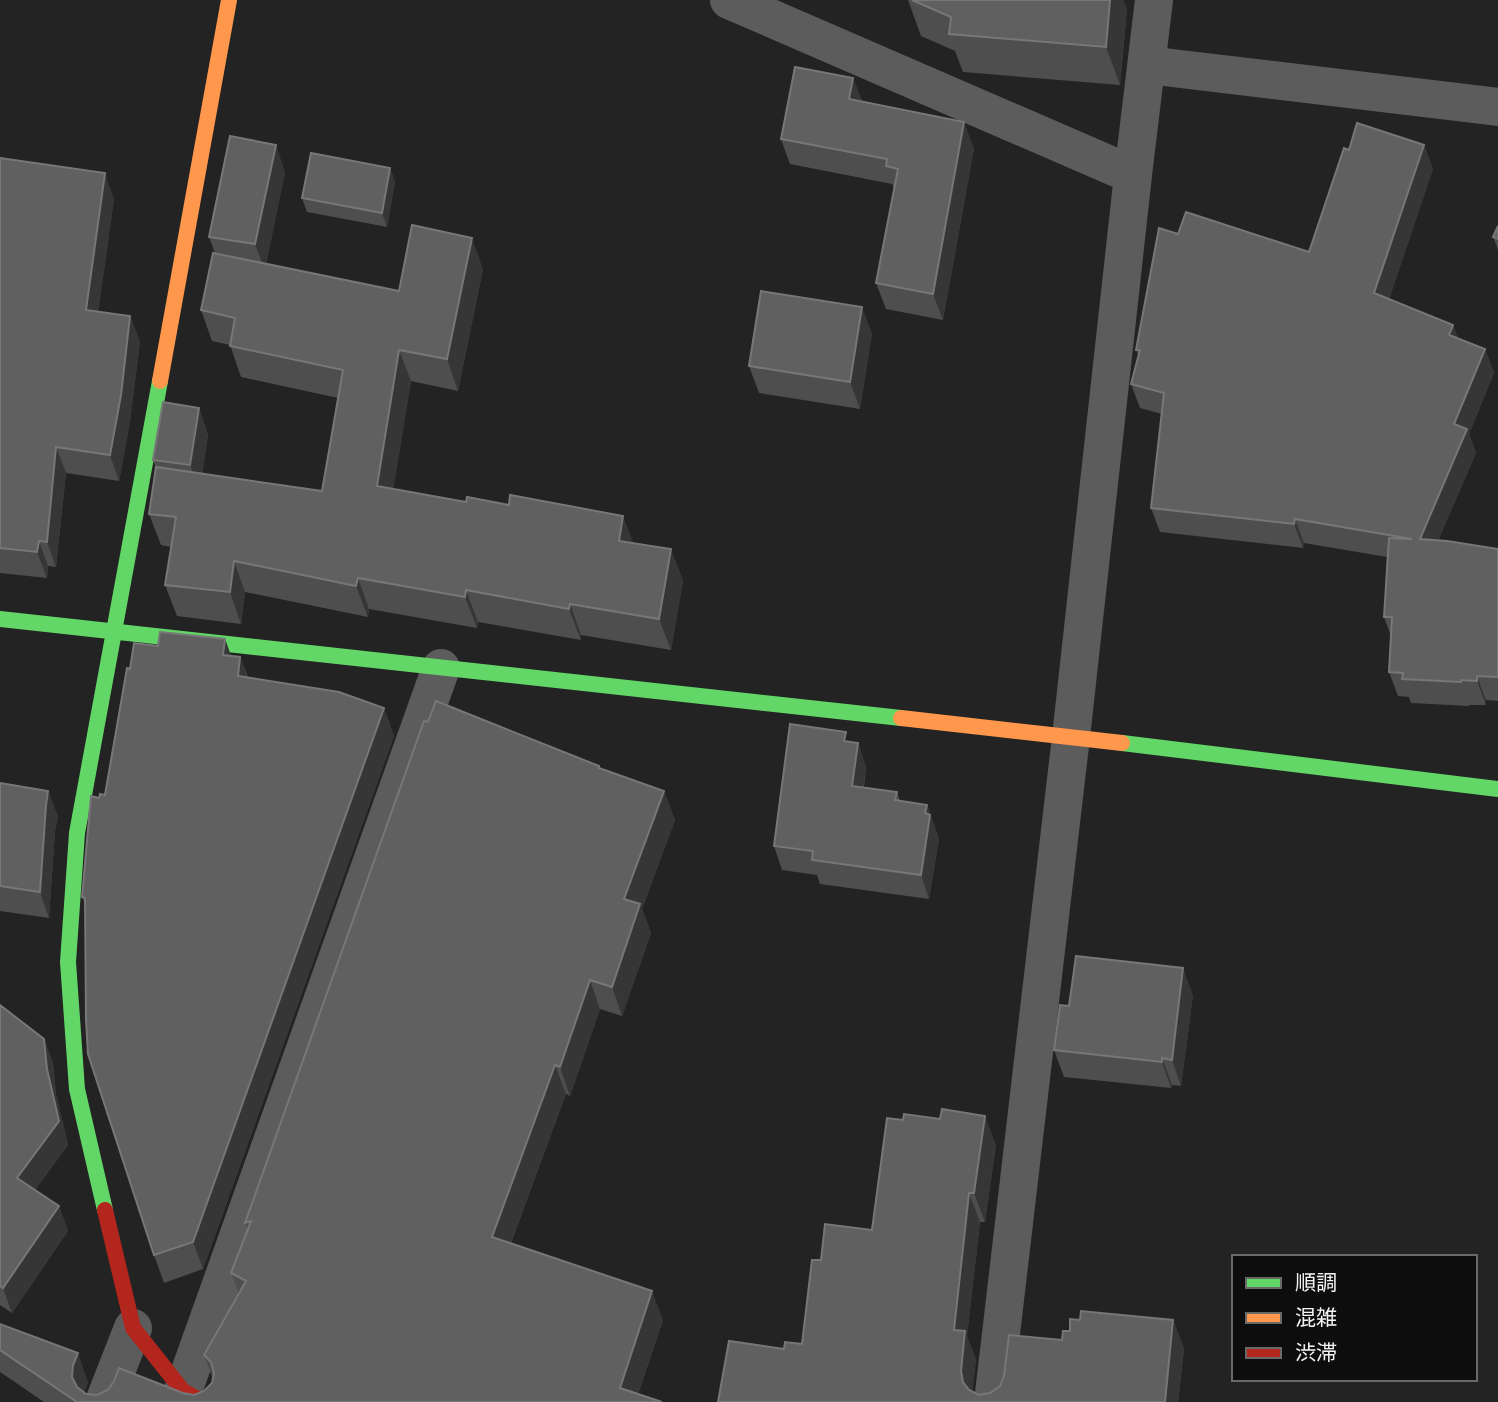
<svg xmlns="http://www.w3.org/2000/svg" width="1498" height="1402" viewBox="0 0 1498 1402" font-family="Arial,'Noto Sans JP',sans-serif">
<rect width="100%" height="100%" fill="#222322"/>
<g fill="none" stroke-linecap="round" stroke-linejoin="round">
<path stroke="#5c5c5c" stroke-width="38" d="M729 0 1133 175
M1147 65 1498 107
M183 1391 441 668
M104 1402 133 1328
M993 1402 1071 737 1133 175 1154 0"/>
<path stroke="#63d668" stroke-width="16" d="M0 619 901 718
M1122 743 1498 789
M105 1210 77 1089 68 962 77 833 160 381"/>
<path stroke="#ff974d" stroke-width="16" d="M160 381 229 0
M901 718 1122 743"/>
<path stroke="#b3261e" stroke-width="16" d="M105 1210 133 1328 183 1391 203 1402"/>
</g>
<path fill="#4d4e4d" d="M908 0H1123L1127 9 1120 85 963 72 955 51 921 36Z
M853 78 862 101 974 148 943 320 886 309 876 283 894 189 892 184 790 164 781 139Z
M1424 145 1433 169 1389 299 1453 325 1458 339 1485 349 1494 373 1469 434 1476 453 1438 540 1498 549V701L1486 700V705H1469V706L1411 703 1409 697 1398 696 1389 672 1391 636 1384 617 1387 557 1304 543 1303 548 1160 532 1151 508 1162 414 1140 408 1131 384 1139 356 1136 350 1178 234 1309 252 1349 150Z
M0 158 114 199 98 312 130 316 140 342 130 421 119 481 66 473 56 567 48 566 47 578 0 573Z
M390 168 395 182 387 227 307 212 302 198Z
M285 172 266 264 399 291 483 269 458 391 411 381 393 489 633 543 683 580 671 650 581 635V640L478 622 477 628 369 609 368 617 245 592 241 624 177 616 165 585 172 547 161 545 149 514 156 469 153 460 199 408 208 435 202 473 322 491 338 398 241 377 230 345 212 341 201 310 215 253 209 237Z
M1498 226V250L1493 237Z
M872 333 860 409 759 393 749 366Z
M225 639 231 656 240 657 248 677 384 708 394 736 203 1269 164 1283 154 1255 85 905 82 897 99 798 105 795 130 669 158 646Z
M849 742 858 743 866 767 864 787 897 792 900 801 927 805 939 839 929 899 820 884 817 875 782 870 774 846Z
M599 766 600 768 664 791 675 820 642 909 651 933 622 1016 600 1009 570 1096 566 1094 511 1243 663 1320 638 1394 662 1402H44L0 1372V1324L88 1382 84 1392 86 1394 97 1395 183 1393 194 1395 204 1391 212 1383 213 1379 204 1355 239 1293 231 1273 248 1229 245 1223Z
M0 783 48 791 58 817 55 831 49 918 0 911Z
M1193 995 1181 1086 1172 1085 1171 1088 1064 1077 1054 1050 1069 1006Z
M0 1005 44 1039 53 1063 56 1094 68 1145 35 1190 59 1206 68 1231 12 1313 0 1305Z
M996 1145 985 1222H980L967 1336 976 1360 972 1392 979 1395 990 1393 1062 1340 1173 1320 1184 1349 1178 1402H718L784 1349 802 1344 821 1260 872 1230Z"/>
<path fill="#353635" d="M1110 0H1123L1127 9 1120 85 1106 47Z
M853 78 863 104 849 99Z
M964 122 974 148 943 320 933 294Z
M276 145 285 172 265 271 255 244Z
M1424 145 1433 169 1383 317 1374 293Z
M390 168 395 182 387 227 382 213Z
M105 173 114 199 95 336 86 310Z
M472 238 483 269 458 391 447 359Z
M862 307 872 333 860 409 850 382Z
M130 316 140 342 130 421 119 481 110 455Z
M1453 325 1462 349 1449 335Z
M1485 349 1494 373 1469 434 1476 453 1429 563 1420 539 1454 424Z
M399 350 411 381 389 518 377 486Z
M199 408 208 435 200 492 190 465Z
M56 447 66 473 56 567 47 542Z
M623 516 635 547 619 541Z
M1295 519 1304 543 1303 548 1294 524Z
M39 541 48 566 47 578 37 552Z
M671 549 683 580 671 650 659 619Z
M234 561 245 592 241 624 230 592Z
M358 578 369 609 368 617 356 586Z
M466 590 478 622 477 628 465 597Z
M570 604 581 635V640L569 609Z
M225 639 235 667 223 655Z
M240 657 250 685 238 676Z
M1477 676 1486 700V705L1477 681Z
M384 708 394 736 203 1269 193 1242Z
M858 743 866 767 860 809 852 786Z
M48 791 58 817 55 831 49 918 40 892 46 805Z
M664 791 675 820 642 909 651 933 622 1016 612 987 624 899Z
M927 805 939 839 929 899 921 875 925 813Z
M1183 968 1193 995 1181 1086 1172 1060Z
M590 980 600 1009 570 1096 560 1067Z
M44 1039 53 1063 56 1094 68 1145 26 1203 17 1178 47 1069Z
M1162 1058 1172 1085 1171 1088 1162 1062Z
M555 1065 566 1094 502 1266 492 1237Z
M985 1116 996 1145 985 1222 974 1193Z
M969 1193 980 1222 967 1336 976 1360 971 1400 963 1382 954 1330Z
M59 1206 68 1231 12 1313 3 1288Z
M652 1291 663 1320 635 1402 620 1388Z
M1173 1320 1184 1349 1178 1402H1165Z
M78 1353 88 1382 84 1394 83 1402 72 1377 73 1365Z"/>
<path fill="#5f605f" stroke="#767776" stroke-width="2" d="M912 0H1110L1106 47 949 34 951 17Z
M795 67 853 78 849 99 964 122 933 294 876 283 898 169 886 166 887 159 781 139Z
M1357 123 1424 145 1374 293 1453 325 1449 335 1485 349 1454 424 1467 429 1420 539 1447 541 1498 549V677L1477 676V681L1461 680V682L1402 679 1403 673 1389 672 1392 617H1384L1389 538 1412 539 1295 519 1294 524 1151 508 1164 393 1131 384 1140 350H1136L1159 228 1178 234 1186 212 1309 252 1344 148 1349 150Z
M230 136 276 145 255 244 209 237Z
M311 153 390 168 382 213 302 198Z
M0 158 105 173 86 310 130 316 121 395 110 455 56 447 47 542 39 541 37 552 0 548Z
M412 225 472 238 447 359 399 350 377 486 466 502 467 497 509 505 510 495 623 516 619 541 671 549 659 619 570 604 569 609 466 590 465 597 358 578 356 586 234 561 230 592 165 585 176 517 149 514 156 467 322 491 343 370 230 346 235 318 201 310 213 253 399 291Z
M1498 226V239L1493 237Z
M761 291 862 307 850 382 749 366Z
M163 402 199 408 190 465 153 460Z
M160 632 225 639 223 655 240 657 238 676 339 692 384 708 193 1242 154 1255 88 1054 86 1020 85 898 82 897 91 796 99 798 100 794 105 795 127 668 130 669 134 643 158 646Z
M436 701 599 766V768L664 791 624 899 640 904 612 987 590 980 560 1067 555 1065 492 1237 652 1291 620 1388 662 1402H77L0 1350V1324L78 1353 73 1365 72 1377 77 1387 86 1394 97 1395 108 1390 114 1381 119 1368 183 1393 194 1395 204 1391 212 1383 214 1373 211 1362 204 1355 246 1281 231 1273 251 1221 245 1223 424 721 428 722Z
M790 724 846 732 844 741 858 743 852 786 897 792 895 800 927 805 925 813 930 815 921 875 812 860 813 851 774 846Z
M0 783 48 791 46 805 40 892 0 886Z
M1076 956 1183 968 1172 1060 1162 1058V1062L1054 1050 1060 1005 1069 1006Z
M0 1005 44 1039 47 1069 59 1121 17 1178 59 1206 3 1288 0 1286Z
M942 1109 985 1116 974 1193H969L954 1330 965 1331 961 1371 963 1382 969 1390 979 1395 990 1393 1000 1386 1004 1376 1009 1335 1062 1340 1063 1331H1070V1319L1080 1320 1081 1311 1173 1320 1165 1402H718L729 1341 784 1349 785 1342 802 1344 812 1260H821L825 1224 872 1230 887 1118 903 1120 904 1114 940 1119Z"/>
<rect x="1232" y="1255" width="245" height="126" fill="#0c0d0c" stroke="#686968" stroke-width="2"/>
<rect x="1246" y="1278" width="35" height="10" fill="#63d668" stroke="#686968" stroke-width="2"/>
<text x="1295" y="1290" font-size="21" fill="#f2f4f2">順調</text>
<rect x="1246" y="1313" width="35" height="10" fill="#ff974d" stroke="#686968" stroke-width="2"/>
<text x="1295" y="1325" font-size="21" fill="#f2f4f2">混雑</text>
<rect x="1246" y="1348" width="35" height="10" fill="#b3261e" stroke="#686968" stroke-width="2"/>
<text x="1295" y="1360" font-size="21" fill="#f2f4f2">渋滞</text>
</svg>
